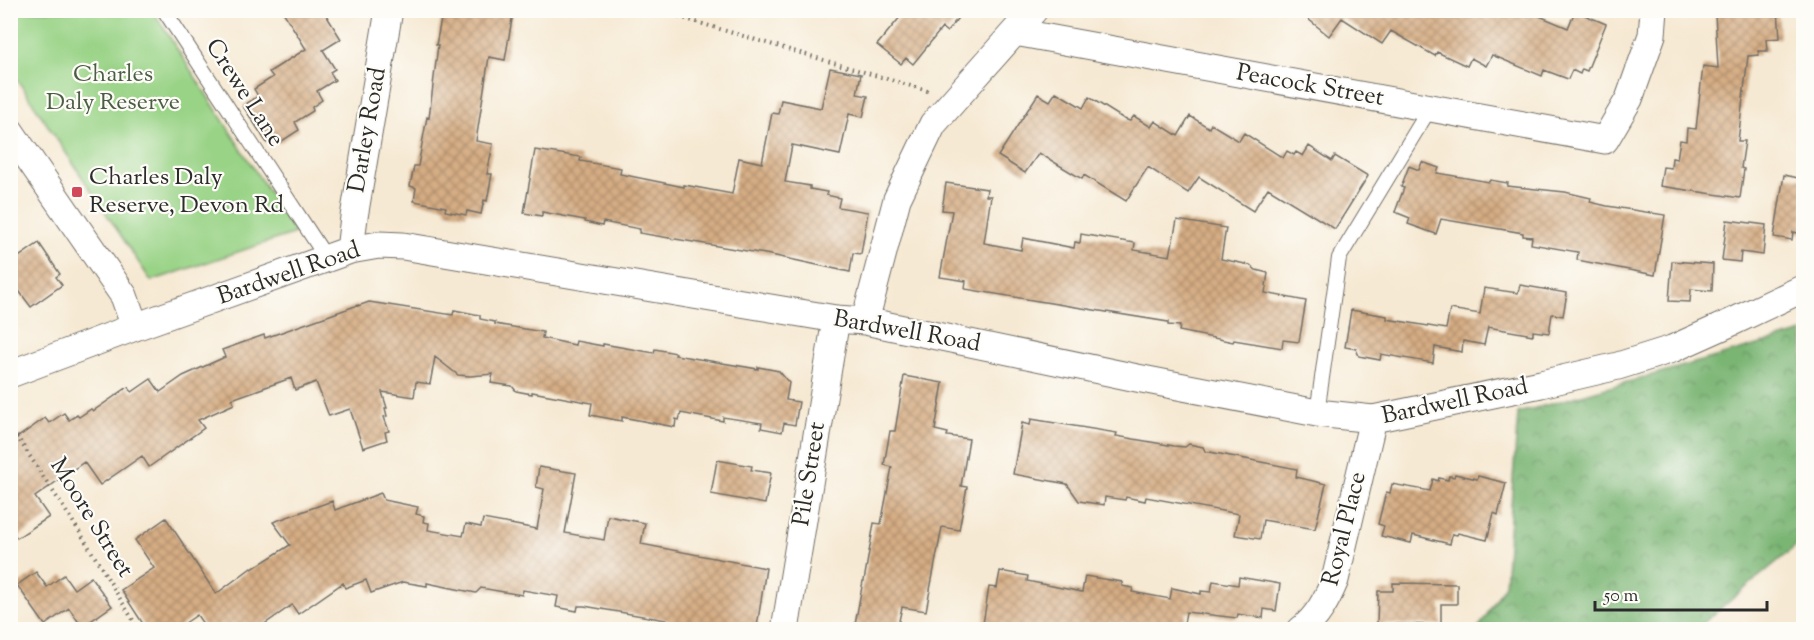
<svg xmlns="http://www.w3.org/2000/svg" width="1814" height="640" viewBox="0 0 1814 640" font-family="'Sorts Mill Goudy',serif">
<defs>
<pattern id="forest-crowns" width="20" height="18" patternUnits="userSpaceOnUse" patternTransform="scale(1.5)"><rect width="20" height="18" fill="#7ab573"/><path d="M2 6a3 3 0 1 1 6 0M12 15a3 3 0 1 1 6 0" fill="none" stroke="#64935f"/></pattern>
<pattern id="building-cross-hatch" width="8" height="8" patternUnits="userSpaceOnUse" patternTransform="scale(1.5)"><rect width="8" height="8" fill="#d6ad84"/><path d="M0 0l8 8M0 8l8-8" fill="none" stroke="#ae8d6c"/></pattern>
</defs>
<rect width="100%" height="100%" fill="#fdfcf7"/>
<filter id="ink" filterUnits="userSpaceOnUse"><feTurbulence type="fractalNoise" baseFrequency=".0167" numOctaves="2"/><feDisplacementMap in="SourceGraphic" scale="12" xChannelSelector="R" yChannelSelector="G"/><feConvolveMatrix kernelMatrix="1 2 1 2 8 2 1 2 1" color-interpolation-filters="sRGB"/></filter>
<filter id="wash" filterUnits="userSpaceOnUse"><feTurbulence type="fractalNoise" baseFrequency=".008" numOctaves="4" result="noise"/><feDisplacementMap in="SourceGraphic" scale="24" xChannelSelector="R" yChannelSelector="G"/><feGaussianBlur stdDeviation="1.35" result="paint"/><feColorMatrix in="noise" values="0 0 0 0 0 0 0 0 0 0 0 0 0 0 0 0 0 1.4 0 .05"/><feComposite in="paint" operator="in"/></filter>
<g filter="url(#wash)">
<rect width="100%" height="100%" fill="#f6e9d3"/>
<path fill="#99d386" stroke="#627f58" stroke-width="1.5" d="M10 11H153L295 233 151 281 11 70Z"/>
<path fill="url(#forest-crowns)" stroke="#52704f" stroke-width="1.5" d="M1803 332V540L1696 629H1478L1505 585 1518 413Z"/>
<g id="blocks">
<path fill="url(#building-cross-hatch)" d="M282 10H323L341 39 323 50 335 69 330 72 335 80 317 91 322 100 312 107 313 111 295 122 299 130 279 143 276 137 267 143 243 106 258 96 254 89 273 77 269 72 306 49Z
M468 10H496L513 13 505 60 489 57 476 141 493 144 487 174H492L487 201 484 200 481 214 467 211 466 215 445 211 446 207 414 201 416 188 410 186 414 166H418L427 117 429 118 438 45H436L442 14 449 15 450 11 468 15Z
M906 10H964L947 32 942 28 913 64 906 58 901 64 877 45Z
M1297 10H1512L1528 17 1530 12 1568 28 1575 11 1606 24 1587 71 1582 69 1580 74 1572 70 1568 79 1544 70 1542 76 1492 55 1486 66 1471 58 1467 66 1437 52 1435 56 1391 31 1382 44 1342 18 1329 36Z
M1754 10H1778L1780 38 1766 39 1767 51H1758L1759 55 1748 56 1738 141H1745L1741 168 1744 169 1740 198 1660 186 1663 167 1671 168 1672 158 1677 159 1680 140 1686 141 1687 128 1696 129 1703 66 1718 68 1715 13Z
M830 68 861 74 857 94 868 96 863 117 849 114 840 155 792 145 785 182 810 186V189L827 192 826 195 840 198 838 207 868 212 861 254 853 253 850 272 771 255 639 233 640 229 603 222 602 226 585 222V220L542 212V216L524 213 535 150 581 157 580 161 621 168 620 174 684 187V185L732 194 739 158 762 163 772 113 778 114 781 100 821 108Z
M1056 92 1083 108 1089 97 1124 119 1130 121 1134 116 1151 127 1155 121 1178 136 1190 116 1209 128 1211 124 1239 141 1244 133 1283 158 1287 151 1294 155 1296 152 1303 156 1309 146 1332 161 1335 156 1368 176 1335 229 1268 188 1253 211 1199 177 1188 193 1148 167 1126 201 1084 175 1082 179 1039 153 1025 173 998 156 1038 94 1050 101Z
M1422 162 1439 168 1437 173 1489 182 1490 180 1508 183 1507 186 1565 192 1591 198 1590 202 1607 206 1665 215 1655 275 1577 260 1578 252 1531 244 1532 237 1523 236V233L1441 219 1436 234 1408 224 1410 218 1395 212 1404 188 1401 187 1409 166 1419 170Z
M1784 175 1803 179V234L1793 232 1792 240 1774 237Z
M946 183 987 189 986 196H991L984 243 1021 250 1023 238 1074 248 1075 242 1080 243 1081 234 1135 243 1134 250 1170 256 1177 220 1226 228 1221 259 1250 265 1256 270 1268 273 1265 293 1306 301 1299 342 1283 340 1282 348 1234 340 1233 342 1179 331 1180 326 1168 325V322L965 289 966 281 940 277 952 211 942 210Z
M1727 220 1766 225 1763 255 1741 252 1740 262 1722 260Z
M39 243 60 274 56 277 62 285 31 307 10 279V263Z
M1672 261 1713 264 1712 291 1691 289 1690 302 1669 301Z
M1520 285 1567 293 1563 316 1552 314 1549 333 1533 331V335L1488 327 1484 345 1463 341 1462 352 1435 347 1433 363 1381 354 1380 360 1359 356 1356 349 1345 347 1351 310 1387 316V319L1446 329 1450 309 1480 314 1484 288 1518 293Z
M369 302 453 315 454 310 480 315V319L495 322V324L543 332 542 338 575 345 576 341 603 346V344L654 353 655 349 676 353 675 355 758 369V367L779 371 789 383 786 400 799 402 795 425 784 423 782 432 761 428 762 423 723 417V421L681 413 679 420 676 419 675 427 622 417V421L590 415 592 403 532 392V394L516 391 512 386 491 383 493 374 470 376 458 375 435 357 430 384 416 382 414 397 382 392 387 408H385L387 416 384 417 389 431 385 432 387 440 363 448 350 409 329 416 316 382 295 390 291 378 232 399 234 404 198 420 204 428 149 467 142 456 100 485 84 462 35 497 49 517 17 538 10 529V443L45 418 49 423 64 413 69 420 77 415 79 417 91 409 93 411 128 387 132 392 151 379 160 392 183 376 225 357 222 350 264 335 265 338 358 305V306Z
M904 376 943 383 935 430 948 433 947 436 969 439 961 486 967 487 959 530 942 527 926 611 902 607 897 630H854L863 581H864L874 523 881 524 892 467 884 465 890 431H895Z
M1031 419 1117 433 1116 436 1174 446 1185 447 1189 444 1203 447 1205 451 1297 469 1296 477 1326 484 1315 529 1263 520 1260 539 1235 535 1239 514 1146 497 1145 501 1126 497 1125 500 1105 497 1104 505 1079 501 1067 484 1013 474 1022 423 1030 425Z
M717 460 752 466 751 470 771 473 765 504 711 494Z
M539 467 576 473 565 533 604 540 608 516 645 523 641 544 766 568 757 627 747 626 746 630H687L671 627 672 621 584 606H578L577 611 556 607 558 596 523 590 522 595 481 588 476 593 427 583V586L403 582 371 593 366 580 345 588 343 583 298 614 292 605 256 630H207L197 615 175 630H147L121 590 154 568 135 540 166 518 216 594 251 568 252 569 290 545 273 522 332 501 335 510 381 493 384 500 418 507 416 514 424 516 423 522 429 523 428 530 463 536 466 524 481 527 483 519 537 529 544 489 536 487Z
M1455 474 1477 479 1478 476 1506 483 1498 515 1494 513 1487 540 1458 533 1457 535 1452 534 1450 544 1413 535 1411 543 1381 536 1384 526 1378 524 1386 492 1390 493 1392 484 1430 491 1433 479 1438 481 1439 478 1448 480 1449 476 1454 477Z
M1000 571 1028 576 1027 581 1082 592 1085 576 1122 582V586L1133 588 1132 592 1170 599 1172 588 1201 594V591L1211 592 1213 581 1238 585 1239 577 1280 584 1276 611 1264 609 1263 618 1238 614 1237 618 1186 612 1183 630H982L989 587 997 588Z
M36 572 47 587 64 575 74 589 91 577 112 606 82 627 69 608 45 625 17 585Z
M1393 583 1457 584V604H1441V625L1377 624 1378 591H1393Z"/>
</g>
</g>
<g filter="url(#ink)">
<use href="#blocks" fill-opacity="0" stroke="#726e66" stroke-width="1.5"/>
<g fill="none" stroke-linecap="round" stroke-linejoin="round">
<g stroke="#726e66" stroke-width="16">
<path id="lane" d="M164 10 327 259
M1317 413 1339 258 1430 108"/>
</g>
<g stroke="#726e66" stroke-width="29">
<path id="street" d="M1015 32 1605 140 1629 99 1652 35 1654 10
M10 131 124 296 135 327
M350 250 354 217 389 10
M865 321 897 199 933 124 1034 10
M10 374 135 327 350 250 379 245 403 246 836 319 865 321 1137 378 1317 413 1373 419 1541 384 1618 366 1672 349 1730 323 1804 288
M785 630 836 319
M1301 630C1318 617 1327 599 1335 580L1373 419"/>
</g>
<path stroke="#726e66" stroke-width="4" stroke-dasharray="1.5 4.5" stroke-linecap="butt" d="M656 10 931 92
M10 426 81 534 139 630"/>
<use href="#lane" stroke="#fff" stroke-width="14"/>
<use href="#street" stroke="#fff" stroke-width="27"/>
</g>
</g>
<rect fill="#d1495b" stroke="#fdfcf7" stroke-width="2" x="71" y="186" width="12" height="12" rx="3"/>
<g text-anchor="middle" dominant-baseline="central" stroke-width="4.5" stroke-linejoin="round" paint-order="stroke">
<g font-size="24" fill="#4c5d46" stroke="#fdfcf7">
<text x="113" y="75">Charles<tspan x="113" dy="28">Daly Reserve</tspan></text>
</g>
<g font-size="24" fill="#2b2b2b" stroke="#fdfcf7">
<text transform="translate(1310 86) rotate(10)">Peacock Street</text>
<text transform="translate(244 93) rotate(57)">Crewe Lane</text>
<text transform="translate(368 130) rotate(-80)">Darley Road</text>
<text transform="translate(289 274) rotate(-19)">Bardwell Road</text>
<text transform="translate(907 332) rotate(10)">Bardwell Road</text>
<text transform="translate(1455 402) rotate(-12)">Bardwell Road</text>
<text transform="translate(810 474) rotate(-81)">Pile Street</text>
<text transform="translate(91 518) rotate(58)">Moore Street</text>
<text transform="translate(1345 529) rotate(-76)">Royal Place</text>
</g>
<g font-size="24" fill="#2b2b2b" stroke="#fdfcf7" text-anchor="start">
<text x="89" y="178">Charles Daly<tspan x="89" dy="28">Reserve, Devon Rd</tspan></text>
</g>
</g>
<rect width="1814" height="640" fill="none" stroke="#fdfcf7" stroke-width="36"/>
<path d="M1595 601v9h172v-9" fill="none" stroke="#2b2b2b" stroke-width="3"/>
<text x="1604" y="601" font-size="18" fill="#2b2b2b" stroke="#fdfcf7" stroke-width="4.5" paint-order="stroke">50 m</text>
</svg>
